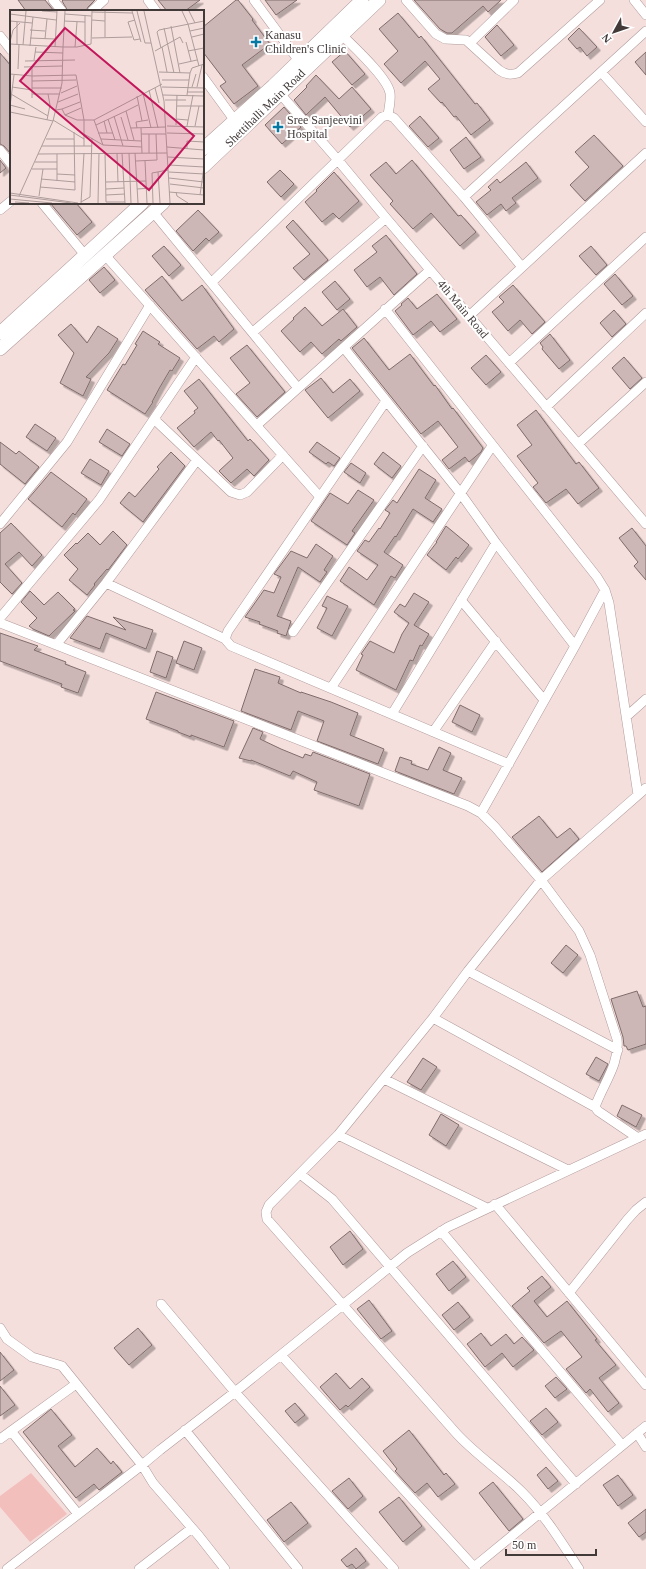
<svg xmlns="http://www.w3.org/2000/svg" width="646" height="1569" viewBox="0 0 646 1569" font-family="'Times New Roman',serif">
<defs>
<filter id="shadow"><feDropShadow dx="3.5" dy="3.5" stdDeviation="0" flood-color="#0004"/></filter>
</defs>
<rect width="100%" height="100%" fill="#f5dfdd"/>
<path fill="#f2bfbc" d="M31 1473 67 1514 30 1542 0 1507V1496Z"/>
<path fill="#cdb7b6" stroke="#7f6c6b" filter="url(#shadow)" d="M18 0H45L54 11H26Z
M63 0H95L88 7 86 11H68L62 1Z
M158 0H200L185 11H167Z
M236 0H238L253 19 252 20 270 44 242 65 258 86 234 104 220 86 226 82 203 52V27Z
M265 0H297L276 15Z
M414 0H501L488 12 483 6 452 33H447L440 29Z
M398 13 419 38 421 36 475 104 477 103 490 120 471 135 456 116 454 117 442 102 441 103 428 89 440 79 425 61 401 83 384 64 398 51 379 29Z
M497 25 514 45 501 56 485 37Z
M579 28 597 47 587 56 580 47 577 49 568 39Z
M345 51 365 74 352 85 332 62Z
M646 52V75L635 62Z
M0 53 11 66V154L4 146 0 144Z
M316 75 339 99 352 87 371 109 350 127 325 97 306 115 294 100 307 87 306 86Z
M284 107 301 127 282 144 265 125Z
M420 116 439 138 428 147 409 126Z
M594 135 623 166 585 201 570 185 589 167 575 152Z
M466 137 481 157 464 169 450 150Z
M0 160 6 168 0 173Z
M412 160 458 216 461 215 476 232 460 246 431 213 413 229 390 204 393 201 370 175 386 162 396 174Z
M526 162 538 178 512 198 516 203 506 211 501 204 487 215 476 202 491 190 488 187 497 179 500 183Z
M280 170 294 184 281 197 267 182Z
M334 172 359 201 339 219 333 213 322 222 305 202 317 191 316 190Z
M50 203H76L92 222 77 235Z
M198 210 219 232 209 241 206 238 193 251 176 231Z
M293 220 328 260 304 280 293 268 310 254 286 227Z
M386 235 417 274 394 295 380 277 367 287 354 270 377 252 372 246Z
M164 246 181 265 169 276 152 256Z
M591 246 607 265 596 275 579 256Z
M104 267 115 280 100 293 89 280Z
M615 274 633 296 622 305 604 284Z
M162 276 182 301 202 285 234 329 219 342 214 336 197 349 145 290Z
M335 281 350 299 337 310 322 292Z
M513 285 545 322 532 334 520 320 508 331 492 312 504 302 499 297Z
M437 294 457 319 440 332 431 321 413 335 395 311 402 305 401 304 408 298 417 309Z
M305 307 322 326 343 309 357 327 341 341 339 339 322 354 311 342 300 352 281 331 294 319 293 318Z
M614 310 626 324 612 337 600 323Z
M71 324 87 343 98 326 118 339 109 353 86 377 91 379 83 396 60 383 74 353 58 335Z
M143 331 160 342 158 344 180 358 172 371 170 370 160 387 152 402H153L145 414 107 390 123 364 125 365 137 345 135 344Z
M550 334 570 360 559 369 542 349 543 347 540 343Z
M364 338 389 370 410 354 434 386 435 385 452 409 453 408 483 448 481 452 469 462 465 457 449 469 442 460 458 447 438 421 421 434 352 348Z
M247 345 285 392 257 417 236 394 250 383 230 358Z
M486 355 501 372 486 385 471 368Z
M624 357 642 378 630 389 612 368Z
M321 378 333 393 350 379 360 391 328 418 305 390Z
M199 379 248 441 250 439 269 460 254 476 247 469 231 483 219 471 233 458 219 440 218 441 211 432 194 447 177 428 195 413 194 411 198 408 184 391Z
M536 410 576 464 579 462 599 488 578 504 566 489 546 503 533 487 538 483 517 456 532 445 517 425Z
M35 424 56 438 47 451 26 437Z
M107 429 130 444 122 456 99 442Z
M0 442 16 454 19 451 39 467 25 484 0 464Z
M317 442 340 458 334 466 328 462 326 464 309 452Z
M171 452 185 466 143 522 120 503 129 492 135 497 159 469 157 467Z
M383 452 401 466 392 478 374 464Z
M90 459 109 471 101 485 81 473Z
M351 463 366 473 360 483 344 472Z
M419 469 436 480 425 498 442 509 433 522 413 509 396 537 395 536 384 552 403 565 395 578 391 576 374 605 340 581 349 567 367 580 378 565 357 551 365 540 369 542 379 528 380 529 390 513 385 510 393 500 397 503Z
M51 472 87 499 75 515 73 513 62 527 28 499Z
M358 490 374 500 352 531 355 533 347 545 311 521 330 493 348 504Z
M11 523 42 555 32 566 19 552 5 564 22 583 12 594 0 582V533Z
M446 526 469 545 458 559 456 557 446 570 427 555 437 542H436Z
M632 528 646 546V580L634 566 638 562 619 538Z
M113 531 127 545 108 570 107 569 94 584 95 585 87 595 69 580 78 569 64 555 76 543 77 544 88 533 100 545Z
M316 544 333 556 324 570 327 572 320 582 298 567 277 616 291 621 286 636 277 633 278 631 259 624 260 622 245 617 264 590 274 593 281 577 274 574 291 551 307 558Z
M30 591 44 605 58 592 75 609 73 610 75 611 49 636 33 629 29 626 37 618 21 602Z
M414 593 429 602 414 625 429 634 422 646 420 645 413 661 410 660 396 690 356 670 363 655 361 654 370 641 394 653 402 634 409 623 394 612 400 604 405 607Z
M327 596 348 606 332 636 317 628 327 608 322 606Z
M87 616 126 630 113 617 153 630 146 649 106 633 100 649 70 638Z
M0 633 38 646 34 650 66 662 65 664 86 672 78 693 61 687 62 684 0 661Z
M184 641 202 648 194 670 176 663Z
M157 651 173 657 166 678 150 672Z
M255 669 280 677 278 683 301 693V692L331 702 358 713 350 735 384 749 378 764 317 741 324 721 298 711 291 730 241 711Z
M156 692 234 721 224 747 191 735V737L178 732V731L146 719Z
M460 705 480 715 472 732 452 722Z
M253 728 263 732 260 739 281 749 303 758 305 754 311 756 313 752 370 774 359 806 314 790 317 782 293 771 290 776 251 760V761L239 758Z
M439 747 451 753 443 770 462 778 454 794 395 771 400 757 412 761 411 764 428 770Z
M539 816 557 838 570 828 579 839 542 872 512 837Z
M566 945 578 955 563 973 551 963Z
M637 991 643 1007 646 1006V1044L628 1050 626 1046H624L623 1037 611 999Z
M596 1057 608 1064 599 1081 586 1074Z
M423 1058 437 1067 421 1090 407 1082Z
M622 1105 642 1115 636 1127 617 1116Z
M441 1114 459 1125 446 1146 429 1135Z
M350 1231 363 1249 343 1265 330 1247Z
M453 1261 466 1277 449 1291 436 1274Z
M542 1276 551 1287 534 1301 547 1317 567 1301 597 1339 595 1340 616 1365 599 1378 619 1403 608 1412 590 1389 586 1393 566 1369 582 1357 561 1331 544 1343 512 1306 530 1291 527 1288Z
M369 1300 392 1331 381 1339 357 1309Z
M458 1302 470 1317 454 1330 442 1315Z
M138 1328 152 1345 129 1365 114 1348Z
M481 1333 491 1346 506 1334 514 1344 522 1337 534 1350 513 1367 502 1353 485 1367 467 1344Z
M0 1352 14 1370 0 1381Z
M336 1373 350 1389 362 1378 370 1387 348 1407 346 1405 340 1410 320 1387Z
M556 1377 567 1389 555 1398 545 1386Z
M0 1386 15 1405 0 1416Z
M295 1403 305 1415 295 1423 285 1411Z
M546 1408 558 1422 542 1435 530 1421Z
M51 1409 72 1435 58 1446 75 1467 97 1448 111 1464 113 1461 122 1472 99 1490 94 1484 76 1498 23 1432Z
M409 1430 444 1475 446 1473 455 1484 438 1497 427 1483 415 1493 395 1471 397 1469 383 1451Z
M546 1467 558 1481 548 1489 537 1475Z
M618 1475 633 1495 618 1506 603 1485Z
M349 1478 363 1496 348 1509 332 1491Z
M493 1482 523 1519 509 1531 479 1493Z
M399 1497 422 1526 403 1542 379 1512Z
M291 1502 308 1523 284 1542 267 1520Z
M646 1509V1532L639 1537 628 1523Z
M356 1548 366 1561 356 1569 352 1564 347 1567 341 1560Z"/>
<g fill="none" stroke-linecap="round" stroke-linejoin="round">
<g stroke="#b09b9a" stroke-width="10">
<path id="minor" d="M53 0 62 11
M148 0 156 11
M254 0 299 61
M406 0 436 34 445 39 466 40 499 70C506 75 511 75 518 73L600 0
M634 0 646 15
M92 11 104 0
M342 35C354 47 388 78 390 93 391 100 389 108 388 115
M0 36 11 50
M470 43 514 0
M601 72 646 122
M203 77 238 125
M276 89 337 159 386 218 646 524
M0 150 11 164
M464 197 646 31
M42 203 85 255
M0 210 11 201
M153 212 298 388
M105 255 320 497
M212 282 382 117 388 115 394 118 464 197 522 267
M385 309 597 577 605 590 609 603 638 795
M469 316 646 153
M253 332 386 218
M344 348 461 494 496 543 575 646
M509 363 646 237
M386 401 228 631 225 639 231 646 509 764
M546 407 646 313
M155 420 231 492 240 495 247 492 283 455
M257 425 430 270
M578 444 646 382
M0 524 67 442 150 305
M106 583 225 639
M461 600 544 700
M0 618 99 500 196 357
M0 623 468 806 481 813 495 827 541 880 579 931 590 955 617 1039C620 1064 603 1084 595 1107L598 1111 638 1138
M293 632 423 446
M56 645 106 583 197 460
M331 688 492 446
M392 714 496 543
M627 716 646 699
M433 732 496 641
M481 813 575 646 605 590
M468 971 618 1050
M433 1018 595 1107
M384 1079 568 1170
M338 1135 487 1208
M300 1174 332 1199 576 1484
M495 1204 646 1385
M441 1231 622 1445
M569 1293 627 1220 636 1210 646 1202
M161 1304 235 1392 394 1569
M0 1328 7 1339 32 1357 62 1366 142 1465 7 1569
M281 1355 476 1569
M185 1430 298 1569
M11 1431 78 1514
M637 1433 646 1447
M0 1439 76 1384
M474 1567 646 1426
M139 1569 192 1528
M225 1569 199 1536 153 1483 142 1465 160 1450 235 1392 407 1253 448 1227 646 1134
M579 1569C562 1543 545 1515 522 1492 501 1471 476 1455 456 1433L267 1219 266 1212 269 1205 338 1135 433 1018 468 971 541 880 646 788"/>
</g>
<g stroke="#b09b9a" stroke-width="14">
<path id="secondary" d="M203 149 273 86 362 0
M203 167 379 0
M0 333 142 203
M0 349 163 203"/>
</g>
<use href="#minor" stroke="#fff" stroke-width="9"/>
<use href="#secondary" stroke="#fff" stroke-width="13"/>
</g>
<g fill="#0678a1" stroke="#fff" stroke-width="1.5">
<path d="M254 36h4v4h4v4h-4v4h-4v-4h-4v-4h4z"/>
<path d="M276 121h4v4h4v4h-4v4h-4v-4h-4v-4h4z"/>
</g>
<g text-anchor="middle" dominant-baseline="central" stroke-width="4" stroke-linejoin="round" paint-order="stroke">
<g font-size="12" fill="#423a39" stroke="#fff" text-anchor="start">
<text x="265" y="35">Kanasu<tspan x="265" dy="14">Children's Clinic</tspan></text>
<text x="287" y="120">Sree Sanjeevini<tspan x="287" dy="14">Hospital</tspan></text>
</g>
<g font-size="12" fill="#423a39" stroke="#fff">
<text transform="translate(265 108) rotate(-44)">Shettihalli Main Road</text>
<text transform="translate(463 309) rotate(50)">4th Main Road</text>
</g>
</g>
<g transform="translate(10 10)">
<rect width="194" height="194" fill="#f5dfdd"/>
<path fill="none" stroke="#ad9d9b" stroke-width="1" d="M32 1 47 2M55 1 53 37H67L81 34 82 1M122 1 131 32M127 1 135 33H141M134 1 154 91 160 193M172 1 178 14 189 56M179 1 185 13M82 2 123 3M0 4 46 10M55 4 81 6M82 10 95 11M125 10 118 12 124 30 130 29M0 11 22 13M54 11 75 12M7 12V35M161 16 170 63M154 18 164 63M20 20 35 21M180 21 194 18M95 27V1M182 27 194 24M20 28 45 29M82 28 122 27M35 29 37 9M0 32 3 20 10 13M176 32 181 51M0 34 53 37 52 73 43 111 9 186M13 35 16 1M75 35V5M20 36 23 7M45 37 47 1M65 37 67 12M152 37 157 62M151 38 147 22 149 20 194 11M145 41 170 27 173 33M178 41 194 38M25 42 53 43M24 50 26 37M15 51 65 50M169 54 187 50M14 57 52 56M8 59 9 35M149 62 180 63 182 58 194 54M0 64 22 66 66 65 74 110V136M152 70H179M22 71 66 70M2 77 22 80M152 77 194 78M182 77 186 64M187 77 192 55M22 78H52M145 78 149 93M139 80 148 118M177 82H194M51 83 67 76M133 83 141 118M1 84 38 106M22 84H50M153 85 194 86M177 85 180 63M127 86 132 111M22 88V57M155 90H176M48 92 68 84M0 95 15 99M0 96 4 65M167 96H194M52 99 70 92M46 100 52 99 55 105 67 110H84L152 74M116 101 128 95M0 102 43 111M55 105 71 98M104 106 113 136M111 107 118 130M98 109 105 130M166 109 178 110M37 110 40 95 38 84M43 110 74 129M84 110 93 135M94 111 97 123M86 115 116 101 124 130M166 115 167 85M157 116 194 117M177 116 183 85M185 116 189 96M121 118 155 117M127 118 126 112 138 110M131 118 132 143M88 123H103M157 123 194 124M74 124 93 135 132 137M131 124H156M139 124V143M36 129H64M91 129 131 131M32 136H82M157 137 194 140M177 139V131L194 132M95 143 96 192H115M107 143 108 172M112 143 115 193M119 143 121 193M125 143 128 193M28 144 157 143M158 147 194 149M126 151 147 150 146 124M135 151 137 193M25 152H47M159 155 194 157M22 159H47M148 162 150 193M159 162 194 164M47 164 65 165M159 168 194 172M31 169 65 172M47 171V144M96 172 136 171M160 174 194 178M30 177 65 180 64 122M96 179 114 178M127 179 142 178M159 182 194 185M166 182 167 186 178 193M0 183 68 193M0 185 61 193M96 185 115 184M190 185 194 157M29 186 33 159M0 189 42 193M5 192 19 193M71 192 80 187 82 128M71 193 74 143M88 193 89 143M143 193 142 163 158 160"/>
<path fill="#c2185b" fill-opacity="0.15" stroke="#c2185b" stroke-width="2" d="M55 18 184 126 139 180 10 71Z"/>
<rect width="194" height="194" fill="none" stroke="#423a39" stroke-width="2"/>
</g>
<g transform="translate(614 32) rotate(230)" stroke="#ffffff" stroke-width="3" paint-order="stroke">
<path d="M0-3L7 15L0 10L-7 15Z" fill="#423a39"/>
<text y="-6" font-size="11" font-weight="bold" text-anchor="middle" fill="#423a39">N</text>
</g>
<path d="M506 1549v6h90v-6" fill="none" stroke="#423a39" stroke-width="2"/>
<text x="512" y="1549" font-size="12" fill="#423a39" stroke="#ffffff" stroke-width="3" paint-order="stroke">50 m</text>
</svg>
